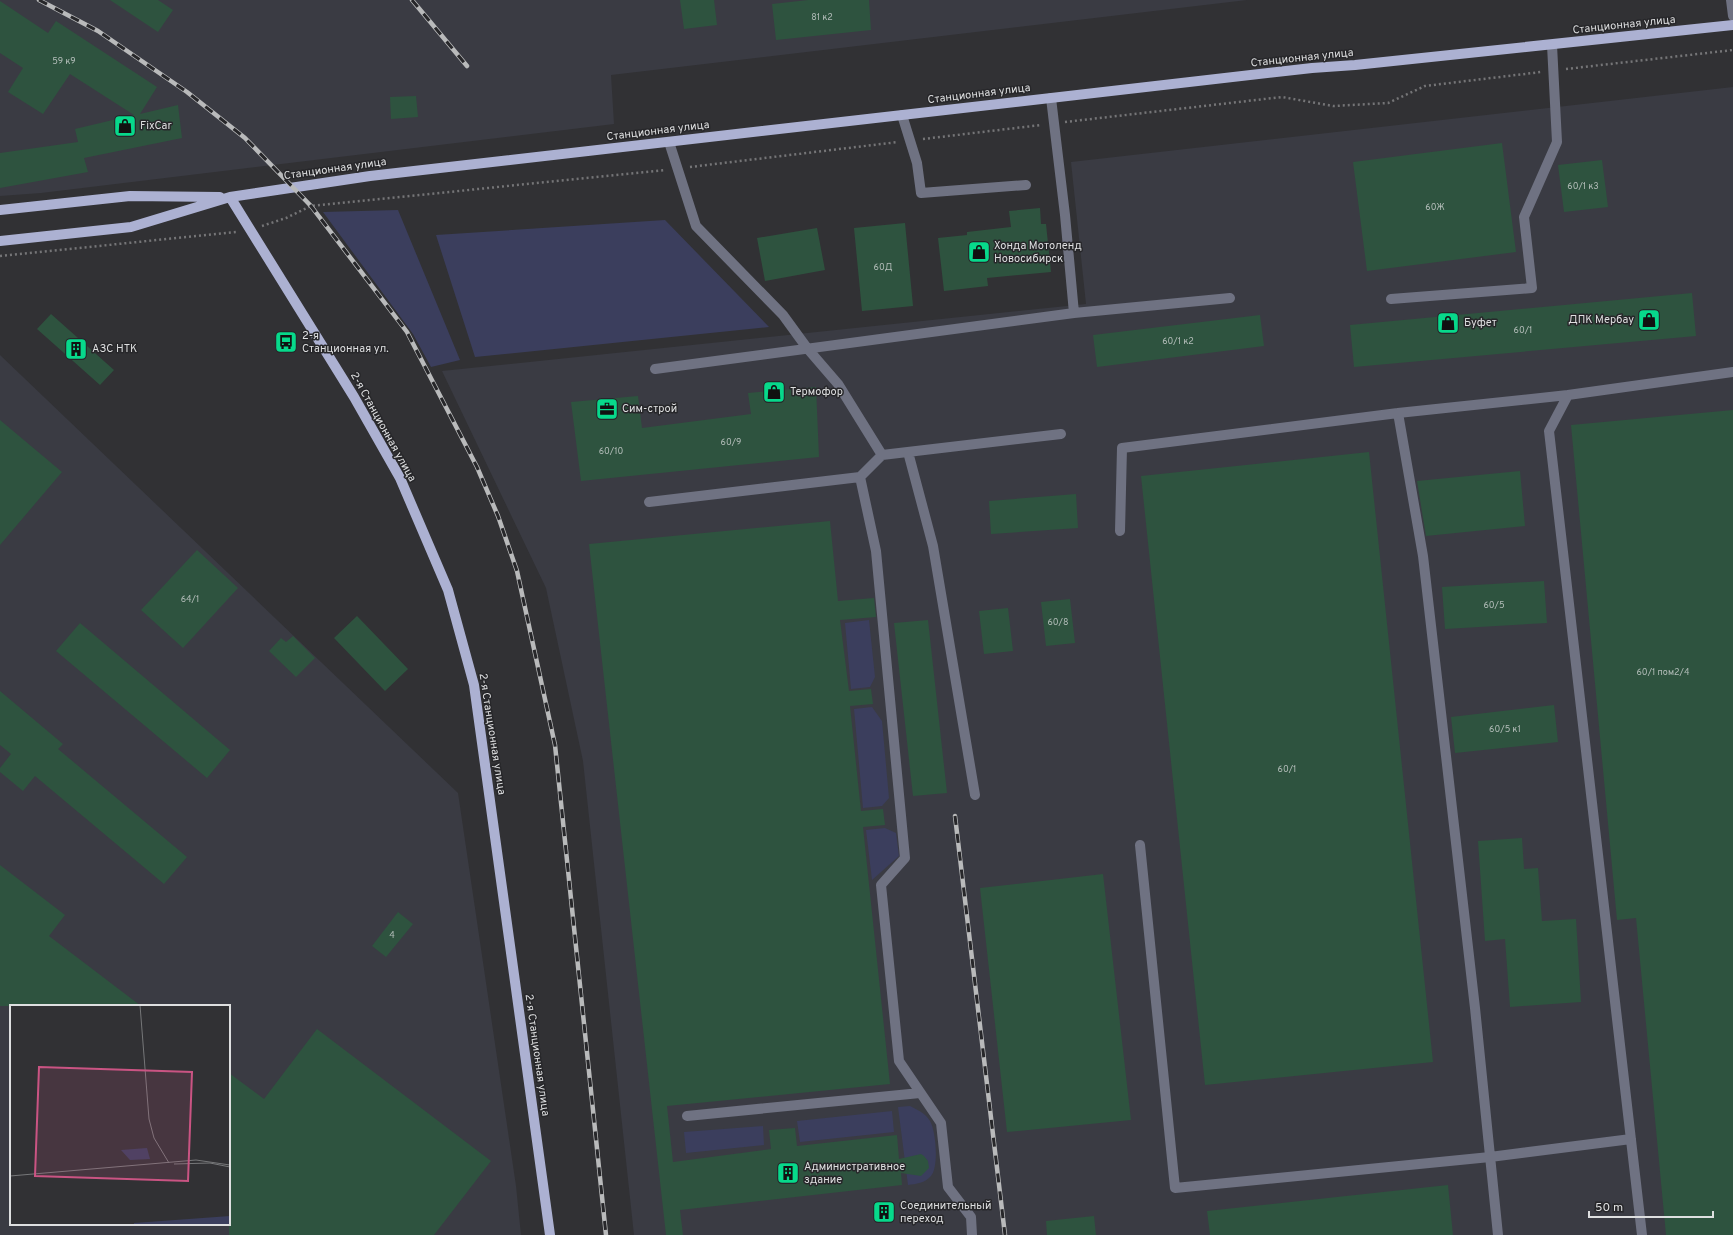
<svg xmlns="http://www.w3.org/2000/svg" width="1733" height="1235" viewBox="0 0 1733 1235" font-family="Overpass,sans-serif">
<rect width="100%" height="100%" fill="#313134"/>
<path fill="#3a3b43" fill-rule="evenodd" d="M0 0H1247L611 75 614 124 41 193 0 196Z
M1733 87V1235H634L583 761 546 588 442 371 1086 304 1071 162Z
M0 355 458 793 516 1186 521 1235H0ZM11 1006H229V1224H11Z"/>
<path fill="#3b3e5d" d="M398 210 460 360 431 367 413 334 323 212Z
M665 220 769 327 475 357 436 235Z
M869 620 875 677 870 687 851 689 845 623Z
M872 707 882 721 889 798 882 806 863 808 854 709Z
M885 828 896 833 899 856 872 880 866 830Z
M910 1106C918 1110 925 1113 930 1121 936 1131 939 1167 931 1176 925 1183 916 1184 908 1185L898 1107Z
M892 1111 894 1132 800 1142 797 1121Z
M763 1126 764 1145 686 1153 684 1132Z"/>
<path fill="#2e533f" d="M110 0H158L173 10 158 32Z
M680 0H714L717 25 684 29Z
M808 0H869L871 30 776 40 772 4Z
M0 1 48 33 56 21 157 87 140 114 178 105 182 138 84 158 88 172 0 188V153L78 142 75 129 134 115 70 74 43 114 8 92 23 68 0 53Z
M416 96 418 117 391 119 390 97Z
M1502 143 1516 252 1367 271 1353 162Z
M1602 160 1608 207 1564 212 1558 165Z
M1040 208 1041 224H1046L1051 272 987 278 988 286 944 291 938 238 967 235V232L1011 227 1009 211Z
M905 223 913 306 862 311 854 228Z
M817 228 825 270 765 281 757 238Z
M1692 293 1696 336 1354 367 1350 325Z
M51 314 114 370 100 385 37 329Z
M1260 315 1264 346 1097 367 1093 335Z
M816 387 819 457 581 481 571 402 638 396 642 428 751 414 748 393Z
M1733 410V1235H1666L1636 918 1617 920 1571 425Z
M0 420 62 472 0 545Z
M1369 452 1433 1062 1205 1085 1141 476Z
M1520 471 1525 526 1426 536 1417 481Z
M1076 494 1078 528 991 534 989 501Z
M830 521 838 601 874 598 876 617 840 620 849 691 871 689 873 704 850 706 861 811 883 809 885 825 863 827 890 1084 667 1106 673 1162 771 1149 769 1130 795 1128 797 1146 897 1135 899 1159 921 1154 924 1156 928 1161 929 1168 921 1176 901 1173 902 1185 680 1210 683 1235H666L589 544Z
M197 550 238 588 183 648 141 610Z
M1544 581 1547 623 1445 629 1442 587Z
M1070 599 1075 643 1046 646 1041 602Z
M1008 608 1013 651 984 654 979 611Z
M357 616 408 669 385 691 334 638Z
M928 620 947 793 913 796 894 623Z
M80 623 230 750 207 778 56 651Z
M293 636 315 658 296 677 269 651 281 638 286 642Z
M0 691 63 744 58 749 187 857 164 884 35 776 23 791 0 772V768L11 754 0 745Z
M1554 705 1558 742 1455 753 1451 717Z
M1522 838 1524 869 1538 868 1542 921 1576 919 1581 1002 1510 1007 1505 939 1485 941 1478 841Z
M0 865 65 915 49 936 141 1006H0Z
M1103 874 1131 1120 1007 1132 980 888Z
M398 912 413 924 386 957 372 946Z
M317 1029 491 1161 434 1235H229V1073L264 1099Z
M1448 1185 1453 1235H1210L1207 1211Z
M1094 1216 1096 1235H1047L1046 1221Z"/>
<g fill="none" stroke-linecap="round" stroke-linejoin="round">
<path stroke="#757577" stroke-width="2.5" stroke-dasharray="2 3" stroke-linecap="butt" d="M1566 69 1733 50
M1065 122 1282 97 1333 106 1388 103 1425 86 1541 72
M923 139 1041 125
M690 167 898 142
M262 226 286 218 311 206 665 170
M0 256 236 232"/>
<path stroke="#6f7282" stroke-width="10" d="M1731 0 1733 16
M1051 98 1065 215 1074 313
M902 115 917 163 921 193 1026 185
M1391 299 1532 288 1524 217 1557 142 1552 45
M655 369 1074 313 1230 298
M1398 413 1423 556 1475 1008 1498 1235
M908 452 933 546 975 795
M882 455 1061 434
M860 477 876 551 905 858 881 885 899 1061 941 1123 948 1187 971 1217 972 1235
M649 502 860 477 882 455 838 384 807 348 783 315 696 226 669 142
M1120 531 1122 448 1398 413 1568 395
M1140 845 1175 1188 1490 1157 1631 1139
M687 1116 920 1093
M1642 1235 1549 431 1568 395 1733 372"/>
<path stroke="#acb1d2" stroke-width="10" d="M230 197 354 397 400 478 448 590 474 685 550 1235
M0 210 130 196 220 197
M0 241 131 227 230 197 370 176 1312 68 1355 65 1733 25"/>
<g stroke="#b9babb" stroke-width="4.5">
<path id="rail" d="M39 0 98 31 187 92 245 138 311 206 407 332 477 467 498 516 517 571 555 745 606 1235
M412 0 467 66
M955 816 1005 1235"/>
</g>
<use href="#rail" stroke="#27272a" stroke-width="3" stroke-dasharray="9" stroke-linecap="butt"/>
</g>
<defs>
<g id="shop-square" transform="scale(1.15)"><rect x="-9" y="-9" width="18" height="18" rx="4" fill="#07d98b" stroke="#27272a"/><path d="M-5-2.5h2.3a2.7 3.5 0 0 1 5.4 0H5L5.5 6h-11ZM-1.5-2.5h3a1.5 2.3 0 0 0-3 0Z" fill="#111"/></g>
<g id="bus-square" transform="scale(1.15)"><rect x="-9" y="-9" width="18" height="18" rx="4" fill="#07d98b" stroke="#27272a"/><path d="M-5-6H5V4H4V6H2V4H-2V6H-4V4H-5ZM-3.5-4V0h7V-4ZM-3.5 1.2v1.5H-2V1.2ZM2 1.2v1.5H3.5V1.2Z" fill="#111"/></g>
<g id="building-square" transform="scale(1.15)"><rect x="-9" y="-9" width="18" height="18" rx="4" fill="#07d98b" stroke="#27272a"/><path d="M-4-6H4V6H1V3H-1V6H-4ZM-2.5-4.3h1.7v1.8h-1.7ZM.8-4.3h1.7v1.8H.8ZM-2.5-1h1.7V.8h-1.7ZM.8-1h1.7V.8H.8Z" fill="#111"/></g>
<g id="office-square" transform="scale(1.15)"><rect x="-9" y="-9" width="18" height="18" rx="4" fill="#07d98b" stroke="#27272a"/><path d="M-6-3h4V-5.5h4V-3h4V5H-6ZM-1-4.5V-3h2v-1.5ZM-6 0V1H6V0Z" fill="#111"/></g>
</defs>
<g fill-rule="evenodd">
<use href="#shop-square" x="125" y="126"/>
<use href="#shop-square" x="979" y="252"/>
<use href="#shop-square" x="1649" y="320"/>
<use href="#shop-square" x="1448" y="323"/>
<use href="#bus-square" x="286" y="342"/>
<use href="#building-square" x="76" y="349"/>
<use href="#shop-square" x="774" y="392"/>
<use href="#office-square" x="607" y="409"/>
<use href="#building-square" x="788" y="1173"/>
<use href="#building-square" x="884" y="1212"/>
</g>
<g text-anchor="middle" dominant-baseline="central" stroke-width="3" stroke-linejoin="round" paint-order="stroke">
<g font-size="9" fill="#b2bcb8">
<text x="822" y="17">81 к2</text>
<text x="64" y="61">59 к9</text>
<text x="1583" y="186">60/1 к3</text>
<text x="1435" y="207">60Ж</text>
<text x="883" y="267">60Д</text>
<text x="1523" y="330">60/1</text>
<text x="1178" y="341">60/1 к2</text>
<text x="731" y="442">60/9</text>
<text x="611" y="451">60/10</text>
<text x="190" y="599">64/1</text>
<text x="1494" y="605">60/5</text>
<text x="1058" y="622">60/8</text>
<text x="1663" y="672">60/1 пом2/4</text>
<text x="1505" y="729">60/5 к1</text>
<text x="1287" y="769">60/1</text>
<text x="392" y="935">4</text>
</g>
<g font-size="11" fill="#dedfe0" stroke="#27272a">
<text transform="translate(1624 25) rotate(-6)">Станционная улица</text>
<text transform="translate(1302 58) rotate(-6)">Станционная улица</text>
<text transform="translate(979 94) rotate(-7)">Станционная улица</text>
<text transform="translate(658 131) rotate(-7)">Станционная улица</text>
<text transform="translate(335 169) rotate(-8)">Станционная улица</text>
<text transform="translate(383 427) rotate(61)">2-я Станционная улица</text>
<text transform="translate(492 734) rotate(81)">2-я Станционная улица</text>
<text transform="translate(537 1055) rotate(82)">2-я Станционная улица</text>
</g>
<g font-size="11" fill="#dedfe0" stroke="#27272a" text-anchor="start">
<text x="140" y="126">FixCar</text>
<text x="994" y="246">Хонда Мотоленд<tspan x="994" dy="13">Новосибирск</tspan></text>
<text x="1634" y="320" text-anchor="end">ДПК Мербау</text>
<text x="1464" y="323">Буфет</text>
<text x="302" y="336">2-я<tspan x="302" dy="13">Станционная ул.</tspan></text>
<text x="92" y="349">АЗС НТК</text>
<text x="790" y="392">Термофор</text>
<text x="622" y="409">Сим-строй</text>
<text x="804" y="1167">Административное<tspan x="804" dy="13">здание</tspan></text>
<text x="900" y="1206">Соединительный<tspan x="900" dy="13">переход</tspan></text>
</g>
</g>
<g transform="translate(10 1005)">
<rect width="220" height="220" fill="#313134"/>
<path d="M137 143 140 154 120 155 111 145ZM220 211V220H124V218Z" fill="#3b3e5d"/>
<path fill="none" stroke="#767779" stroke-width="1" d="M130 0 139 114 144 133 159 158M164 159 200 158 220 162M0 171 186 155 220 160"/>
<path fill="#ca5483" fill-opacity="0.15" stroke="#ca5483" stroke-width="2" d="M29 62 182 67 178 176 25 171Z"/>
<rect width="220" height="220" fill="none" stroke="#dedfe0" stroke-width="2"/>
</g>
<path d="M1589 1211v6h124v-6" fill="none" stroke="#dedfe0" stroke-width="2"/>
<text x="1595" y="1211" font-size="12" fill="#dedfe0" stroke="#27272a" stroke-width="3" paint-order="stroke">50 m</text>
</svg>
